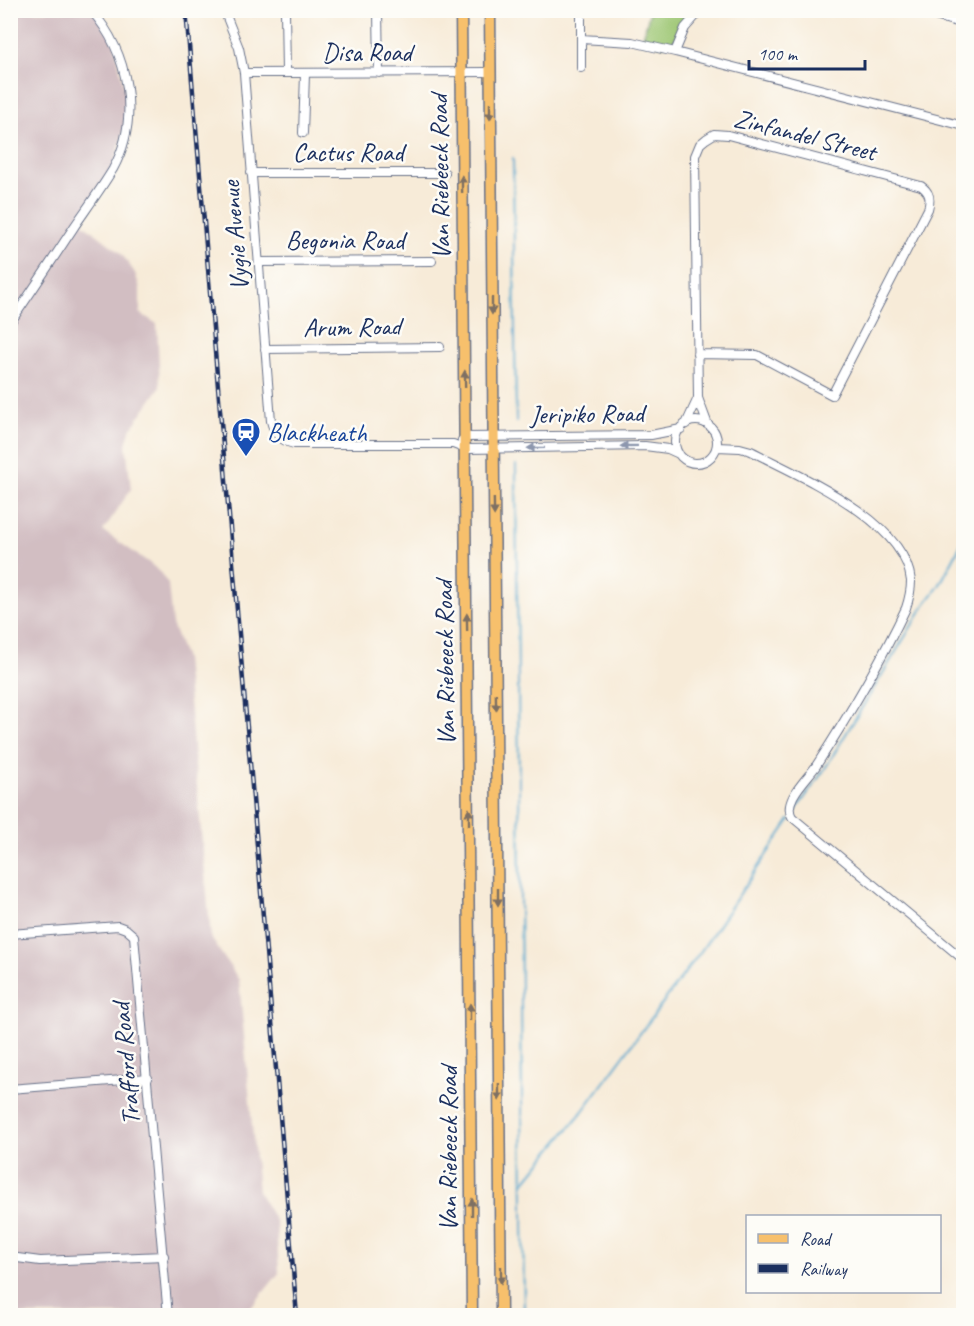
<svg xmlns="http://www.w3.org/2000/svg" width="974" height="1326" viewBox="0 0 974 1326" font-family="Caveat,sans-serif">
<rect width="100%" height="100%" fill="#fdfcf7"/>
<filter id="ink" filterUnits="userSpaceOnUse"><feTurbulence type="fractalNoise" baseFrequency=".0167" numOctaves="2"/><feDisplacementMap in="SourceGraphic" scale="12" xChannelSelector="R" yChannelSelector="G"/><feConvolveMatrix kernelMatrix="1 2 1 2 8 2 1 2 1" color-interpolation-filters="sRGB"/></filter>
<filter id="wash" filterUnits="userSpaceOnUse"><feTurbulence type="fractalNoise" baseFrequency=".008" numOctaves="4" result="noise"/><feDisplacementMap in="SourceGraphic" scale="24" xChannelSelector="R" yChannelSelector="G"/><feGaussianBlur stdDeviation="1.35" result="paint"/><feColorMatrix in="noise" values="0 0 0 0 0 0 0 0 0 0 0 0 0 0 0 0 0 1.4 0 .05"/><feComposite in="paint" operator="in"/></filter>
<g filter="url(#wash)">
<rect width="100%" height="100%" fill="#f7ebd8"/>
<path fill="#d2bec2" d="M10 11H106L102 21 114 41 129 111 113 170 82 223 121 253 135 273 140 288V313L157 324 160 387 130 430 126 444 131 489 103 531 148 562 159 571 168 584 172 624 185 659 211 938 239 980 258 1192 276 1222 279 1273 245 1315H11Z"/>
<path fill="#9cc672" stroke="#5c7a68" stroke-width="1.5" d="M650 11H697C686 22 678 42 663 46L642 41Z"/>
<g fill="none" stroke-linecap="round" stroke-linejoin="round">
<path stroke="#52a5cd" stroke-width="2" d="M513 158 516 422
M516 465 524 1316
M793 814 824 770 923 607 939 586 964 539
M523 1184 582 1112 701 951 790 820"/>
</g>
</g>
<g filter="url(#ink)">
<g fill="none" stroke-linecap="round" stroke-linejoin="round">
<g stroke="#687189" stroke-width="10">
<path id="minor" d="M224 10 239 48 244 73 271 421C274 434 281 441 294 444H453L466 449 645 446 668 449 679 454
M285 10 286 73
M378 10 379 73
M581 10V68
M913 10 964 24
M581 39 632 42 675 52 964 126
M675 52 685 28 701 10
M244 73 490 72
M303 133 305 74
M251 173H445
M259 262 432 261
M10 323C32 291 53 259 74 227 87 208 101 189 113 169 141 118 129 53 91 10
M265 349 440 347
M697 354 757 355 832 395 928 209C931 199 930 192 921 186L728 135 714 134 706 139 700 144 695 156 698 398 708 425
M675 442a21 21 0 1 1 42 0a21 21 0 1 1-42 0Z
M686 424 698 398
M462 440 465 437 651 435 681 429
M717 447 740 448 751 451C799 476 905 520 911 581 911 590 909 599 906 608 880 663 849 715 816 766 807 779 782 801 792 817L964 960
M10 934 118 926 126 929 134 936 168 1316
M10 1089 148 1078
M10 1257 40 1261 164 1256"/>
</g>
<g stroke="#687189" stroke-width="13">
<path id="major" d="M461 10 472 1316
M490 10 501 1316"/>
</g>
<use href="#minor" stroke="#fff" stroke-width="8"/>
<use href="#major" stroke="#f7c06c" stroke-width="10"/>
<g stroke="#1b2f5e" stroke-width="4.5">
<path id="rail" d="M186 10 297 1316"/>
</g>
<use href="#rail" stroke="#fdfcf7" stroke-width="2" stroke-dasharray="7" stroke-linecap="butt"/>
</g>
<defs><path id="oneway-solid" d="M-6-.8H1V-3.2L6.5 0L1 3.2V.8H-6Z" transform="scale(1.5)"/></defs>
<g fill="#7e7064">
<use href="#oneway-solid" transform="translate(490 111) rotate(90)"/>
<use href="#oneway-solid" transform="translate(462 184) rotate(-91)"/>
<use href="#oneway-solid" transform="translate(492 306) rotate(90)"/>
<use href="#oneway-solid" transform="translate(465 379) rotate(-91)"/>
<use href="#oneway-solid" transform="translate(494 507) rotate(89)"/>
<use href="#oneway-solid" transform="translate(467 622) rotate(-91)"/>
<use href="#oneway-solid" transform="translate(496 702) rotate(89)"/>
<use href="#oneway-solid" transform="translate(469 817) rotate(-90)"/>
<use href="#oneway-solid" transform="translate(498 897) rotate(90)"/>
<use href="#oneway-solid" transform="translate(470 1012) rotate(-90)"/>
<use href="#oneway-solid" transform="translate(499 1092) rotate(89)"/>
<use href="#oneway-solid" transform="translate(472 1207) rotate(-90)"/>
<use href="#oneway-solid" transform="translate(501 1275) rotate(90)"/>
</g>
<g fill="#8d97ae">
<use href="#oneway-solid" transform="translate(629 446) rotate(179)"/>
<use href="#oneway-solid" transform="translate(536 448) rotate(179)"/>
</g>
</g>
<defs>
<g id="station-pin" transform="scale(1.5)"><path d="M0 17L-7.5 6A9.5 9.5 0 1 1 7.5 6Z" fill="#1a4fb4" stroke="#fdfcf7"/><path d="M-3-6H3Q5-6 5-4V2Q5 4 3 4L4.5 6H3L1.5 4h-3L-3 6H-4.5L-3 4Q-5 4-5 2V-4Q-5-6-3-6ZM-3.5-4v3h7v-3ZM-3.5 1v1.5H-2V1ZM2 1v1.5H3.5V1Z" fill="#fff"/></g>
</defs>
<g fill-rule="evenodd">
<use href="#station-pin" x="246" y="432"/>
</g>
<g text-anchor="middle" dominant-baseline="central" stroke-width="5" stroke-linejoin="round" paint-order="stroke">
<g font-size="26" fill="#1b2f5e" stroke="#fdfcf7">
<text x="367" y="52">Disa Road</text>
<text transform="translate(805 135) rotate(14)">Zinfandel Street</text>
<text x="348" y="152">Cactus Road</text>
<text transform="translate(440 177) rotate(-91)">Van Riebeeck Road</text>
<text transform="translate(235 236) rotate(-95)">Vygie Avenue</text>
<text x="345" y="240">Begonia Road</text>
<text transform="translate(352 327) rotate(-1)">Arum Road</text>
<text transform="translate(587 414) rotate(-1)">Jeripiko Road</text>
<text transform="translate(445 663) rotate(-91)">Van Riebeeck Road</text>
<text transform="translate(126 1064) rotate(-95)">Trafford Road</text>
<text transform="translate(448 1149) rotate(-90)">Van Riebeeck Road</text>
</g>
<g font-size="26" fill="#164399" stroke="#fdfcf7" text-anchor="start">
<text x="267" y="432">Blackheath</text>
</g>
</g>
<rect width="974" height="1326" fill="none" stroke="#fdfcf7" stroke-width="36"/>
<rect x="746" y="1215" width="195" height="78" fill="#fdfcf7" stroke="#a3aaba" stroke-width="1.5"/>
<rect x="758" y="1234" width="30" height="9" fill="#f7c06c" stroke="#a3aaba" stroke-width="1.5"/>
<text x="800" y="1245" font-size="18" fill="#1b2f5e">Road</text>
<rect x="758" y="1264" width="30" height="9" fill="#1b2f5e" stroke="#a3aaba" stroke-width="1.5"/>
<text x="800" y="1275" font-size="18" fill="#1b2f5e">Railway</text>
<path d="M749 60v9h116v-9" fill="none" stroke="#1b2f5e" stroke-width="3"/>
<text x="758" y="60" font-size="18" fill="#1b2f5e" stroke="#fdfcf7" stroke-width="4.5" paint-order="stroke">100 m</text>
</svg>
